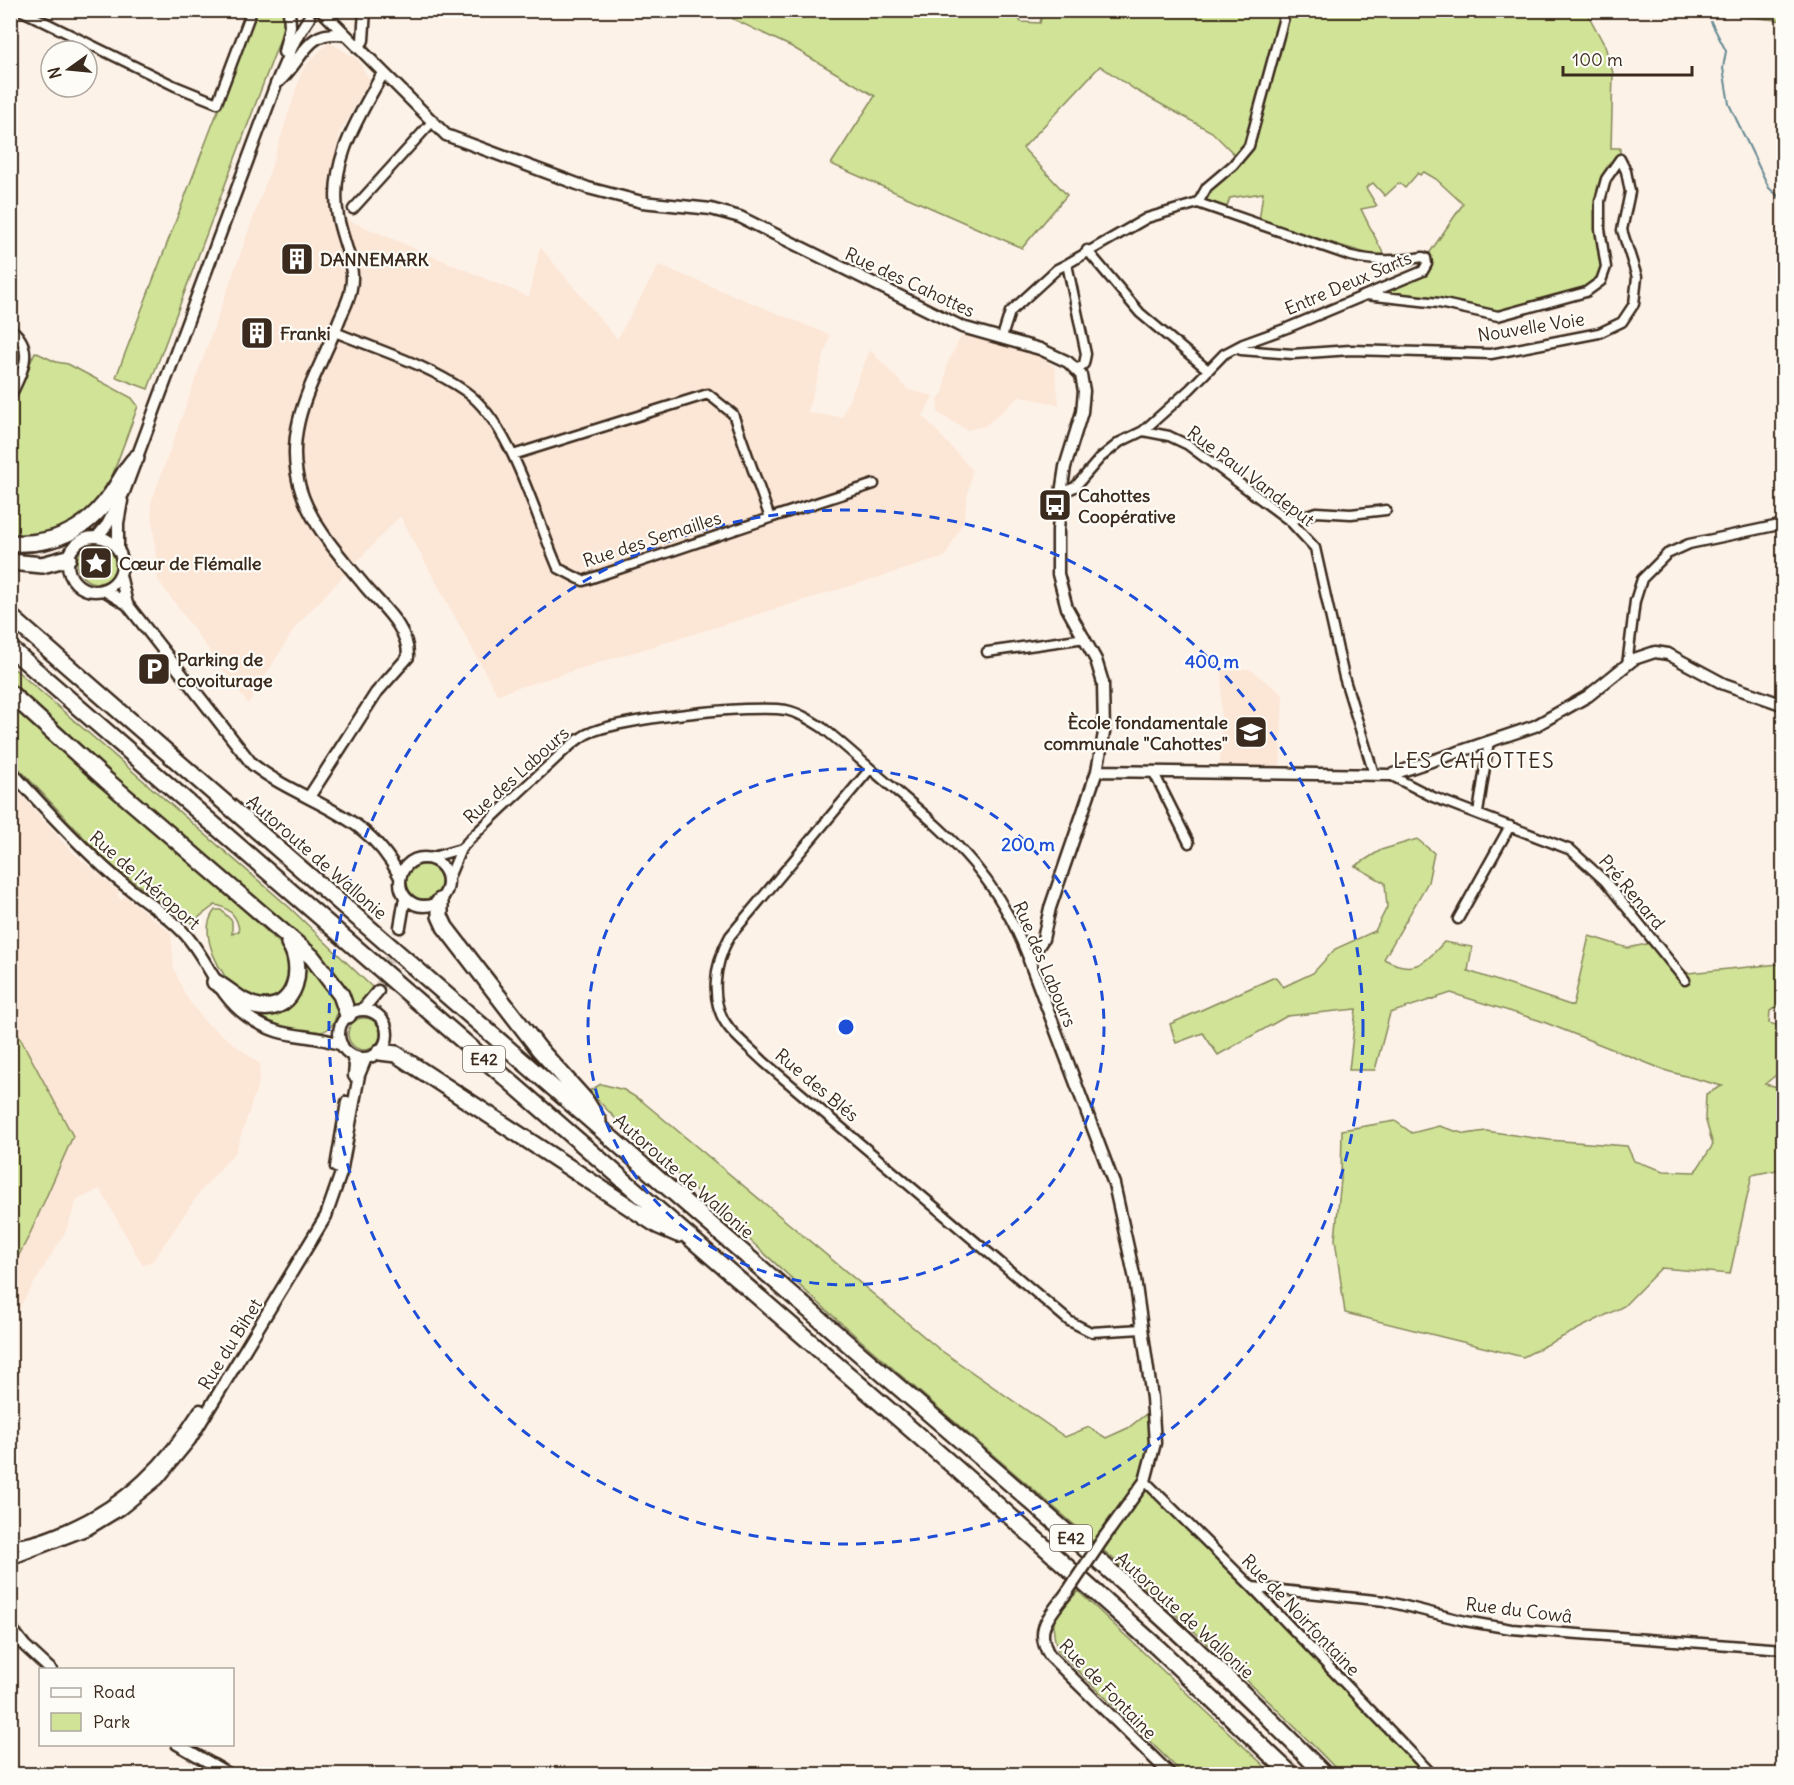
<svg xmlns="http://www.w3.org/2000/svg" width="1794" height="1785" viewBox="0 0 1794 1785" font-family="Delius,sans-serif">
<rect width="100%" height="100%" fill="#fdf2e8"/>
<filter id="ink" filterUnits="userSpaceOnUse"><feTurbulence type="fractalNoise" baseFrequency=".0167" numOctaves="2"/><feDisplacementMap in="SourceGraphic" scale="12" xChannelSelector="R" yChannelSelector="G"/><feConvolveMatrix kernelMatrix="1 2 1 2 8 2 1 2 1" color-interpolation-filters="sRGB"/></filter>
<g filter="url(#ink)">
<path fill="#fce6d6" d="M329 42 357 59 370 80 339 134 329 212 529 297 540 247 617 339 659 265 830 335 807 413 842 417 870 350 908 390 933 396 923 416 972 470 963 522 945 557 497 694 400 516 296 626 248 704 158 580 151 503 270 171 303 68Z
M963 333 1035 353 1055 367 1059 405 1020 396 985 426 967 430 938 413V400L944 391 947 364Z
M1250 669 1283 695 1280 770 1220 769 1222 670Z
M11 784 70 850 119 892 117 895 121 900 125 896 171 933 174 969 185 995 205 1022 260 1064 259 1081 236 1151 200 1192 154 1259 143 1266 100 1189 77 1200 66 1231 11 1321Z"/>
<path fill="#d0e397" stroke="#86865a" stroke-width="1.5" d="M738 10H1014L1021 22 1040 23 1043 10H1271L1284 17 1286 10 1586 11 1605 46 1613 73 1611 148H1620V159L1600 201 1604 247 1601 281 1586 292 1506 313 1366 295 1423 271 1426 258 1463 204 1436 179 1424 172 1420 175 1418 173 1405 188 1399 183 1385 196 1373 183 1366 188 1377 206 1361 209 1386 259 1259 221 1263 193 1230 198 1226 209 1205 204 1203 197 1239 159 1212 132 1137 91 1100 66 1023 148 1067 195 1022 248 831 164 875 96 792 47 733 19Z
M256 11H282L285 22 282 34 148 389 116 377Z
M1708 11H1783V21L1726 14 1712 17Z
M11 333C29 347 18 365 11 383Z
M35 352 56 362 68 364 132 398 138 406 104 498 70 530 11 538V406Z
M77 563a20 20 0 1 1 40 0a20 20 0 1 1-40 0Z
M10 665 289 907 372 987 361 1002 353 1006 11 688Z
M10 703 189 859 287 950 294 967 282 996 264 1003C257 1000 247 998 241 994 221 978 196 933 215 910H221L232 921V934L239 931C238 917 229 907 215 905L191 923 108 863 11 760Z
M1417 839 1434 853 1428 882 1384 959C1413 975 1424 964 1444 942L1472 947 1468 971 1573 1006 1589 936 1628 948 1660 941 1674 962 1688 973 1779 964 1783 966V1003L1770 1011 1769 1023 1783 1027V1077L1776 1075 1765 1084 1783 1088 1782 1169 1752 1175 1730 1274 1661 1268 1624 1306 1523 1357 1345 1313 1335 1239 1341 1179 1342 1130 1395 1121 1412 1133 1439 1126 1465 1134 1486 1131 1549 1140 1627 1146 1634 1161 1664 1171 1695 1172 1713 1145 1705 1118 1706 1094 1722 1086 1667 1071 1541 1021 1451 993 1390 1013 1375 1070H1349L1356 1009 1287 1016 1218 1055 1203 1033 1176 1043 1170 1024 1275 977 1283 987 1313 973 1335 949 1375 931 1387 907 1385 883 1355 866 1381 850Z
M407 882a17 17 0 1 1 34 0a17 17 0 1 1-34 0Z
M303 959 337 1004C340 1056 272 1025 250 1011H264L303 971Z
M348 1034a16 16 0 1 1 32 0a16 16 0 1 1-32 0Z
M11 1021 73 1136 29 1236 11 1270Z
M601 1084 624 1090 642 1101 939 1349 1065 1437 1089 1427 1106 1438 1128 1428 1159 1404 1161 1439 1148 1491 1244 1587 1424 1774H1341C1186 1612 1009 1472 841 1323 765 1255 691 1185 615 1118L589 1091Z
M1078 1591 1273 1774H1183L1058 1651C1047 1617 1057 1616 1078 1591Z"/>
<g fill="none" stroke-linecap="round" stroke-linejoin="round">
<path stroke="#668a94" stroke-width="2" d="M1708 10V14
M1711 22 1726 51 1723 68 1729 104 1769 188 1784 201"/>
<path stroke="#d6cac0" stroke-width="10" stroke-dasharray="10 5" stroke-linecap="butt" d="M378 991 400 927"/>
<g stroke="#3b2a1e" stroke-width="13">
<path id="street" d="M20 10 175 86 217 103 252 10
M1198 203 1207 187 1233 165 1249 146 1286 10
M353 209 432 122
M1087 250 1140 313 1208 370
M10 328C37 348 22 373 10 398
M335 332C378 350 426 364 465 391 512 424 535 516 558 568L583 581 770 518 733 414 708 394 513 455
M1002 337 1010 312 1057 269 1067 264
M1236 348 1241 350 1293 354 1351 350 1491 354 1599 333 1622 322 1634 304 1637 277 1622 230 1630 192 1626 171 1620 159 1606 179 1600 201V229L1606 267 1601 281 1586 292 1498 316 1439 303 1366 295
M1076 370 1084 364 1086 354 1067 264 1147 218 1198 203
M1143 431 1169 436 1188 445 1290 521 1315 548 1344 677 1374 774
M1061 493 1075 487 1100 458 1120 442 1143 431 1190 389 1224 354 1243 344 1287 328 1423 271 1427 264 1426 258 1423 257C1397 261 1376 262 1351 256L1198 203
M770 518 874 484
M1290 521 1316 512 1351 514 1386 510
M987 652 1085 638
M1627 665 1635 601 1642 579 1667 554 1689 544 1784 524
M870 769 730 936C714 964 708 1003 730 1029 740 1041 753 1051 764 1062L1069 1321 1091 1332 1142 1329
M1154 773 1189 843
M1390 775 1433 797 1571 850 1605 881 1685 980
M1478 813 1489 741
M429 858 461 849
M448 880 461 849 471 838C496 814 521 790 548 766 560 755 572 742 587 734 616 719 753 704 786 710 800 713 812 721 823 728 847 747 869 768 893 788 958 842 998 879 1029 960
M1458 919 1510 826
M1145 1481 1252 1587 1432 1774
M1252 1587 1385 1601 1465 1621 1511 1629 1784 1649"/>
</g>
<g stroke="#3b2a1e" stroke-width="15">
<path id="secondary" d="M322 11 446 135 588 188 642 202 711 209 740 217 962 327 1040 349 1068 362 1081 375 1084 391 1082 412 1065 467 1061 493 1058 530V574L1067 608 1096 660 1103 683 1104 733 1097 771 1050 908 1043 939 1029 960 1114 1184 1135 1279 1152 1398 1155 1443 1145 1481 1103 1539
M358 48 363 40 365 10
M284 52 290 26 289 10
M278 82C304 60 305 28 345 35
M68 564a27 27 0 1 1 54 0a27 27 0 1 1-54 0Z
M97 537 107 525 124 492 276 84 295 40 309 18
M118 548V523L122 501
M120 575 127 604 252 764C306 806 366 809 400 877
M104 590 127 604
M10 770C44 808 78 845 116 878 138 897 165 912 184 933 208 959 217 995 247 1016 283 1042 306 1031 342 1045
M1097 771 1390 775 1535 726 1588 696 1634 659 1655 652 1668 654 1724 684 1784 705
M309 797 376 693 408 657C409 627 381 606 364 585 341 557 312 526 301 491 280 426 318 376 340 318 344 309 350 298 351 288 356 264 342 241 338 217 328 163 358 118 383 73
M400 882a24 24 0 1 1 48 0a24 24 0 1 1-48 0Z
M400 927 405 898
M362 1010 378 991
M339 1034a24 24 0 1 1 48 0a24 24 0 1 1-48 0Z
M352 1056 355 1065 354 1076
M336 1167 347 1102
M10 1545C30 1545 50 1537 68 1529 126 1504 167 1463 200 1410
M10 1559 88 1529 121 1509 158 1479 190 1440 326 1216 341 1173 359 1075 366 1058
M1068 1591C1052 1614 1032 1628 1050 1656L1170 1774
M10 1627 25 1646 51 1670
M177 1744 229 1774"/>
</g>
<g stroke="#3b2a1e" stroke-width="20">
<path id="highway" d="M10 543C52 546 87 530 110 496 120 483 125 469 136 458
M10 562 42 565 68 558
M10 616C274 845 537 1074 801 1303 978 1457 1161 1606 1324 1774
M10 648 958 1470 1158 1648 1291 1774
M10 693 106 780 312 957 341 995 348 1015
M440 901V916L445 927 539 1049 585 1100 598 1121
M215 982C230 990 243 1005 260 1007 297 1012 305 966 289 943
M380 1052 396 1054 657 1225 678 1234"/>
</g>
<use href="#street" stroke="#fdfcf7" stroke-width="8"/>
<use href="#secondary" stroke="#fdfcf7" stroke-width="10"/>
<use href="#highway" stroke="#fdfcf7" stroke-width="15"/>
<g stroke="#3b2a1e" stroke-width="15" stroke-linecap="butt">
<path id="secondary-bridge" d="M1068 1591 1103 1539"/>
</g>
<use href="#secondary-bridge" stroke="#fdfcf7" stroke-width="10"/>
</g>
</g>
<g fill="none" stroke="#1d4ed8" stroke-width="3" stroke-dasharray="10 8">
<circle cx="846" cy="1027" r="258"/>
<circle cx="846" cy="1027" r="517"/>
</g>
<defs>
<g id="building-square" transform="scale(1.725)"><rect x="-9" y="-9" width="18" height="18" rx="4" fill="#3b2a1e" stroke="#fdfcf7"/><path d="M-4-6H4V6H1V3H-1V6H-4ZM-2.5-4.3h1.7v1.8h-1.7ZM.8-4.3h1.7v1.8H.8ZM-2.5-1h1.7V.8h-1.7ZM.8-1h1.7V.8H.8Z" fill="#fff"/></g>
<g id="bus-square" transform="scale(1.725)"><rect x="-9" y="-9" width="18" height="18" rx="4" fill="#3b2a1e" stroke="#fdfcf7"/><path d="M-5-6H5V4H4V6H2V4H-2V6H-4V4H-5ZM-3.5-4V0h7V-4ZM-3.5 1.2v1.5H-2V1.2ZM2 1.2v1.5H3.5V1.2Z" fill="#fff"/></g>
<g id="sight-square" transform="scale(1.725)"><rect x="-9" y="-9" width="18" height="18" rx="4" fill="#3b2a1e" stroke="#fdfcf7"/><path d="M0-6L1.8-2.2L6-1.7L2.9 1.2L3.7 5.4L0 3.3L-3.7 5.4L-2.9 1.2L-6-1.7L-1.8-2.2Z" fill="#fff"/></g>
<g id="parking-square" transform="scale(1.725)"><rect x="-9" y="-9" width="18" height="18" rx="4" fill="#3b2a1e" stroke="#fdfcf7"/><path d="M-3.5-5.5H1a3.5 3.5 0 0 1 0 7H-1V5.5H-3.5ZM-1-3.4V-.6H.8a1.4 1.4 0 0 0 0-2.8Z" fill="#fff"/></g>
<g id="school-square" transform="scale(1.725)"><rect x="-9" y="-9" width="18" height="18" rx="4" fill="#3b2a1e" stroke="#fdfcf7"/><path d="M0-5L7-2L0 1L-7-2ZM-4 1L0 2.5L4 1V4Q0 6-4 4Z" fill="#fff"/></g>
</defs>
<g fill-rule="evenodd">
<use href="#building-square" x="297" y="259"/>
<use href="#building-square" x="257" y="333"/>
<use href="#bus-square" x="1055" y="505"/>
<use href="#sight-square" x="96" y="563"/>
<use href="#parking-square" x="154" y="669"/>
<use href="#school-square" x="1251" y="732"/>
</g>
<g text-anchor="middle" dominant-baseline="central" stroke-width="4.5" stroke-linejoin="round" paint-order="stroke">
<g fill="#fdfcf7" stroke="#75695f" stroke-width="1.5">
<rect x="463" y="1046" width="42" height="26" rx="4.5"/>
<rect x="1050" y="1525" width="42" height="26" rx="4.5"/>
</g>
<g font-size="16" font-weight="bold" fill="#3b2a1e">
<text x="484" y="1059">E42</text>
<text x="1071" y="1538">E42</text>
</g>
<g font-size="18" font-weight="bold" fill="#3b2a1e" stroke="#fdfcf7" text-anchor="start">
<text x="320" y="259">DANNEMARK</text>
<text x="280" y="333">Franki</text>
<text x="1078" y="495">Cahottes<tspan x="1078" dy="21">Coopérative</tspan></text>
<text x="119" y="563">Cœur de Flémalle</text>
<text x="177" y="659">Parking de<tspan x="177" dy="21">covoiturage</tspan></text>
<text x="1228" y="722" text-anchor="end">Ècole fondamentale<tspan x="1228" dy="21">communale "Cahottes"</tspan></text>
</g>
<g font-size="18" fill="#3b2a1e" stroke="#fdfcf7">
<text transform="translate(910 282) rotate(25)">Rue des Cahottes</text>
<text transform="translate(1348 283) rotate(-23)">Entre Deux Sarts</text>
<text transform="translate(1531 327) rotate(-9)">Nouvelle Voie</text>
<text transform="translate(1251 476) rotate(37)">Rue Paul Vandeput</text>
<text transform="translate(652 539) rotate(-18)">Rue des Semailles</text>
<text transform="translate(516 775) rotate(-42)">Rue des Labours</text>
<text transform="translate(317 857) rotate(41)">Autoroute de Wallonie</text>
<text transform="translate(145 880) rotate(41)">Rue de l'Aéroport</text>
<text transform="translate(1632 892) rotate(50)">Pré Renard</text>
<text transform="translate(1045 964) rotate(67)">Rue des Labours</text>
<text transform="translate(817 1085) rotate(40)">Rue des Blés</text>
<text transform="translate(684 1176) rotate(41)">Autoroute de Wallonie</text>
<text transform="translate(230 1344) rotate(-58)">Rue du Bihet</text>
<text transform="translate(1519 1610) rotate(7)">Rue du Cowâ</text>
<text transform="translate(1185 1615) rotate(42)">Autoroute de Wallonie</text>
<text transform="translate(1301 1615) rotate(46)">Rue de Noirfontaine</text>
<text transform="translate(1108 1689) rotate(46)">Rue de Fontaine</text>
</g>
<g font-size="21" letter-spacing="1.5" fill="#3b2a1e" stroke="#fdfcf7">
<text x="1474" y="760">LES CAHOTTES</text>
</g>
</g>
<circle cx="846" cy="1027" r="9" fill="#1d4ed8" stroke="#fdfcf7" stroke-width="3"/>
<g font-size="18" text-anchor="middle" font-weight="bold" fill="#1d4ed8" stroke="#fdfcf7" stroke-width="4.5" stroke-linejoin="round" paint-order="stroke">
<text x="1212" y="668">400 m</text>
<text x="1028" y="851">200 m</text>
</g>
<rect width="1794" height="1785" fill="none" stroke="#fdfcf7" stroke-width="36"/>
<rect x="18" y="18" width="1758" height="1749" fill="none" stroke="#3b2a1e" stroke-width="2" filter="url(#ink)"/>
<rect x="39" y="1668" width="195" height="78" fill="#fdfcf7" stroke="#afa8a0" stroke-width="1.5"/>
<rect x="51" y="1688" width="30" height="9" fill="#fdfcf7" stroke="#afa8a0" stroke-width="1.5"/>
<text x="93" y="1698" font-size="18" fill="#3b2a1e">Road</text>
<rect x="51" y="1713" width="30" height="18" fill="#d0e397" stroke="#afa8a0" stroke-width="1.5"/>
<text x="93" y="1728" font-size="18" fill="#3b2a1e">Park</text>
<g transform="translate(69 69) rotate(255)"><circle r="28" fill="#fdfcf7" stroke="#afa8a0" stroke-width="1.5"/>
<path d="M0-4.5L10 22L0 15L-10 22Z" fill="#3b2a1e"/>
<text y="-9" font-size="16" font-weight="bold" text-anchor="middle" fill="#3b2a1e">N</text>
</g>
<path d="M1563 66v9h129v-9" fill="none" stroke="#3b2a1e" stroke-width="3"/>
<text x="1572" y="66" font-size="18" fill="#3b2a1e" stroke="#fdfcf7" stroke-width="4.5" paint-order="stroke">100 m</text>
</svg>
